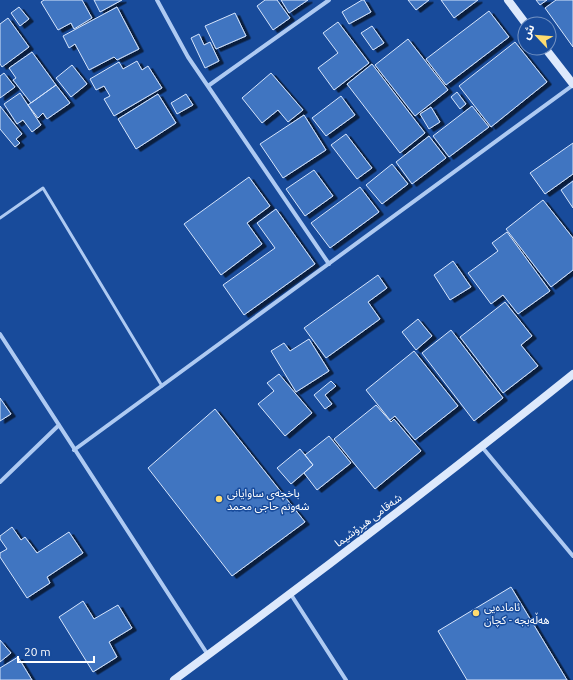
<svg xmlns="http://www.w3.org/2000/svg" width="573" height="680" viewBox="0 0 573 680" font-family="Ubuntu,'Noto Sans Arabic',sans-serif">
<defs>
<filter id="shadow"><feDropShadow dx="4.5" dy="2.5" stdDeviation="0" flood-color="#0009"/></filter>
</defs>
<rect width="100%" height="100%" fill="#184b9b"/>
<path fill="#4175c1" stroke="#d6e5fc" filter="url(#shadow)" d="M44 0H82L92 18 74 29 71 23 58 30 41 2Z
M94 0H122L100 12Z
M265 0H277L290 18 273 30 257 6Z
M281 0H308L289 13Z
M362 0H364L371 12 349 24 342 12Z
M408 0H429L416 10Z
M441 0H478L454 18Z
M536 0H547L540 5Z
M556 0H573V47L545 8Z
M19 7 29 19 20 26 11 13Z
M117 7 139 49 117 60 114 57 89 70 75 44 69 48 63 36Z
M489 11 509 37 446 85 426 59Z
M235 13 246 36 216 49 205 26Z
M8 18 29 47 2 67 0 64V24Z
M338 22 369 63 334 90 318 68 338 53 323 33Z
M372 26 384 43 373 50 361 33Z
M199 34 204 45 210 42 219 61 205 68 191 38Z
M408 39 448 90 415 116 375 65Z
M515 42 547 82 491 127 459 86Z
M32 52 56 85 31 103 13 80 16 78 9 68Z
M137 61 142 70 148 66 162 88 114 116 104 99 110 96 104 86 96 90 90 79 119 62 123 69Z
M372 64 425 133 400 153 347 84Z
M72 65 87 84 71 97 56 78Z
M4 73 15 87 0 98V76Z
M271 73 303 110 288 122 278 110 262 123 242 98Z
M56 85 70 103 47 119 43 113 38 118 28 105Z
M457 92 466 104 460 109 451 97Z
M20 93 41 125 32 132 23 120 17 124 4 104Z
M158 94 176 123 136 149 118 119Z
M186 94 193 105 177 114 171 103Z
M341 96 355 115 326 136 312 118Z
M0 106 22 134 16 139 20 143 15 147 0 129Z
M472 106 489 127 449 157 433 136Z
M431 107 440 122 429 129 420 114Z
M304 115 326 150 283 178 260 144Z
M346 134 372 168 357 179 331 145Z
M429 136 446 158 412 184 396 162Z
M573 143V174L545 194 530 173Z
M392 164 408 184 382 204 366 185Z
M314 170 333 196 305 216 286 189Z
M249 177 270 206 247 223 262 244 221 275 184 224Z
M573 181V208L561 190Z
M360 187 379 212 330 248 311 223Z
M543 200 573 238V270L551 287 506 229Z
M276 209 315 264 244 315 223 285 275 248 257 223Z
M507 232 550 291 518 314 503 295 491 304 468 273 498 251 492 243Z
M453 261 471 287 450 300 434 275Z
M378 275 387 288 368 302 380 319 326 358 304 328Z
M505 302 532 336 521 345 538 366 503 393 460 337Z
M418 319 432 336 416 350 402 332Z
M451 330 503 398 474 421 422 353Z
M309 339 329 371 296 392 271 351 284 343 290 351Z
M414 351 458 406 415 440 395 416 390 420 366 390Z
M279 374 312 413 285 436 258 404 274 391 267 383Z
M331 381 336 386 325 395 332 404 325 409 314 395Z
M0 398 11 414 0 421Z
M376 405 391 422 394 419 421 451 375 489 334 439Z
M215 409 305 522 232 576 148 468Z
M329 436 351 463 317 490 304 473 313 465 305 455Z
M300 449 313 465 291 484 277 468Z
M12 527 21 540 25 537 37 553 69 532 83 553 47 577 50 583 27 598 0 557V553L7 549 0 539V536Z
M511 587 567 680H467L438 631Z
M83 601 94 619 118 605 132 628 109 642 117 657 93 672 59 617Z
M0 640 11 653 0 662Z
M18 657 32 680H0V668Z"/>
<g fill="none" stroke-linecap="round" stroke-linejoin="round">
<path stroke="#aecaf2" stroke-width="3" d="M0 218 43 188 162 386"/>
<path stroke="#aecaf2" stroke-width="4" d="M157 0 188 57 329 264
M208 86 329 0
M0 334 208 655
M482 447 573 556
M74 450 573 85
M0 482 59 425
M290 593 346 680"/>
<path stroke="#dde9fc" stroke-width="8" d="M508 0 526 24
M545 48 573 84
M174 680C309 581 442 479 573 374"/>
</g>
<g fill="#ffdc6f" stroke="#184b9b" stroke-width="1.5">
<circle cx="219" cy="499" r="4"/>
<circle cx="476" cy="613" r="4"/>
</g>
<g text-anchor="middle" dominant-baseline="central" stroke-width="3" stroke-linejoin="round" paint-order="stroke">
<g font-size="11" fill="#fff" stroke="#184b9b" text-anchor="start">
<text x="227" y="493">باخچە‌ی ساوایانی<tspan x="227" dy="13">شە‌ونم حاجی محمد</tspan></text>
<text x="484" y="607">ئامادەیی<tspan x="484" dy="13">هەڵەبجە - کچان</tspan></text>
</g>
<g font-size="11" fill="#fff" stroke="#184b9b">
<text transform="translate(368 520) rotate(-37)">شەقامی هیرۆشیما</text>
</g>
</g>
<g transform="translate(537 36) rotate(296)"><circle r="19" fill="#184b9b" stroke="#7493c3"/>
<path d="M0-3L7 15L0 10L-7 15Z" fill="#ffdc6f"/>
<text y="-6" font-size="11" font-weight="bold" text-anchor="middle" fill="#ffffff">ش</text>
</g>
<path d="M18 656v6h76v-6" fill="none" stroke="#ffffff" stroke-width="2"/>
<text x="24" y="656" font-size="12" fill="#ffffff" stroke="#184b9b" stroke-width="3" paint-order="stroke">20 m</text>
</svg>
